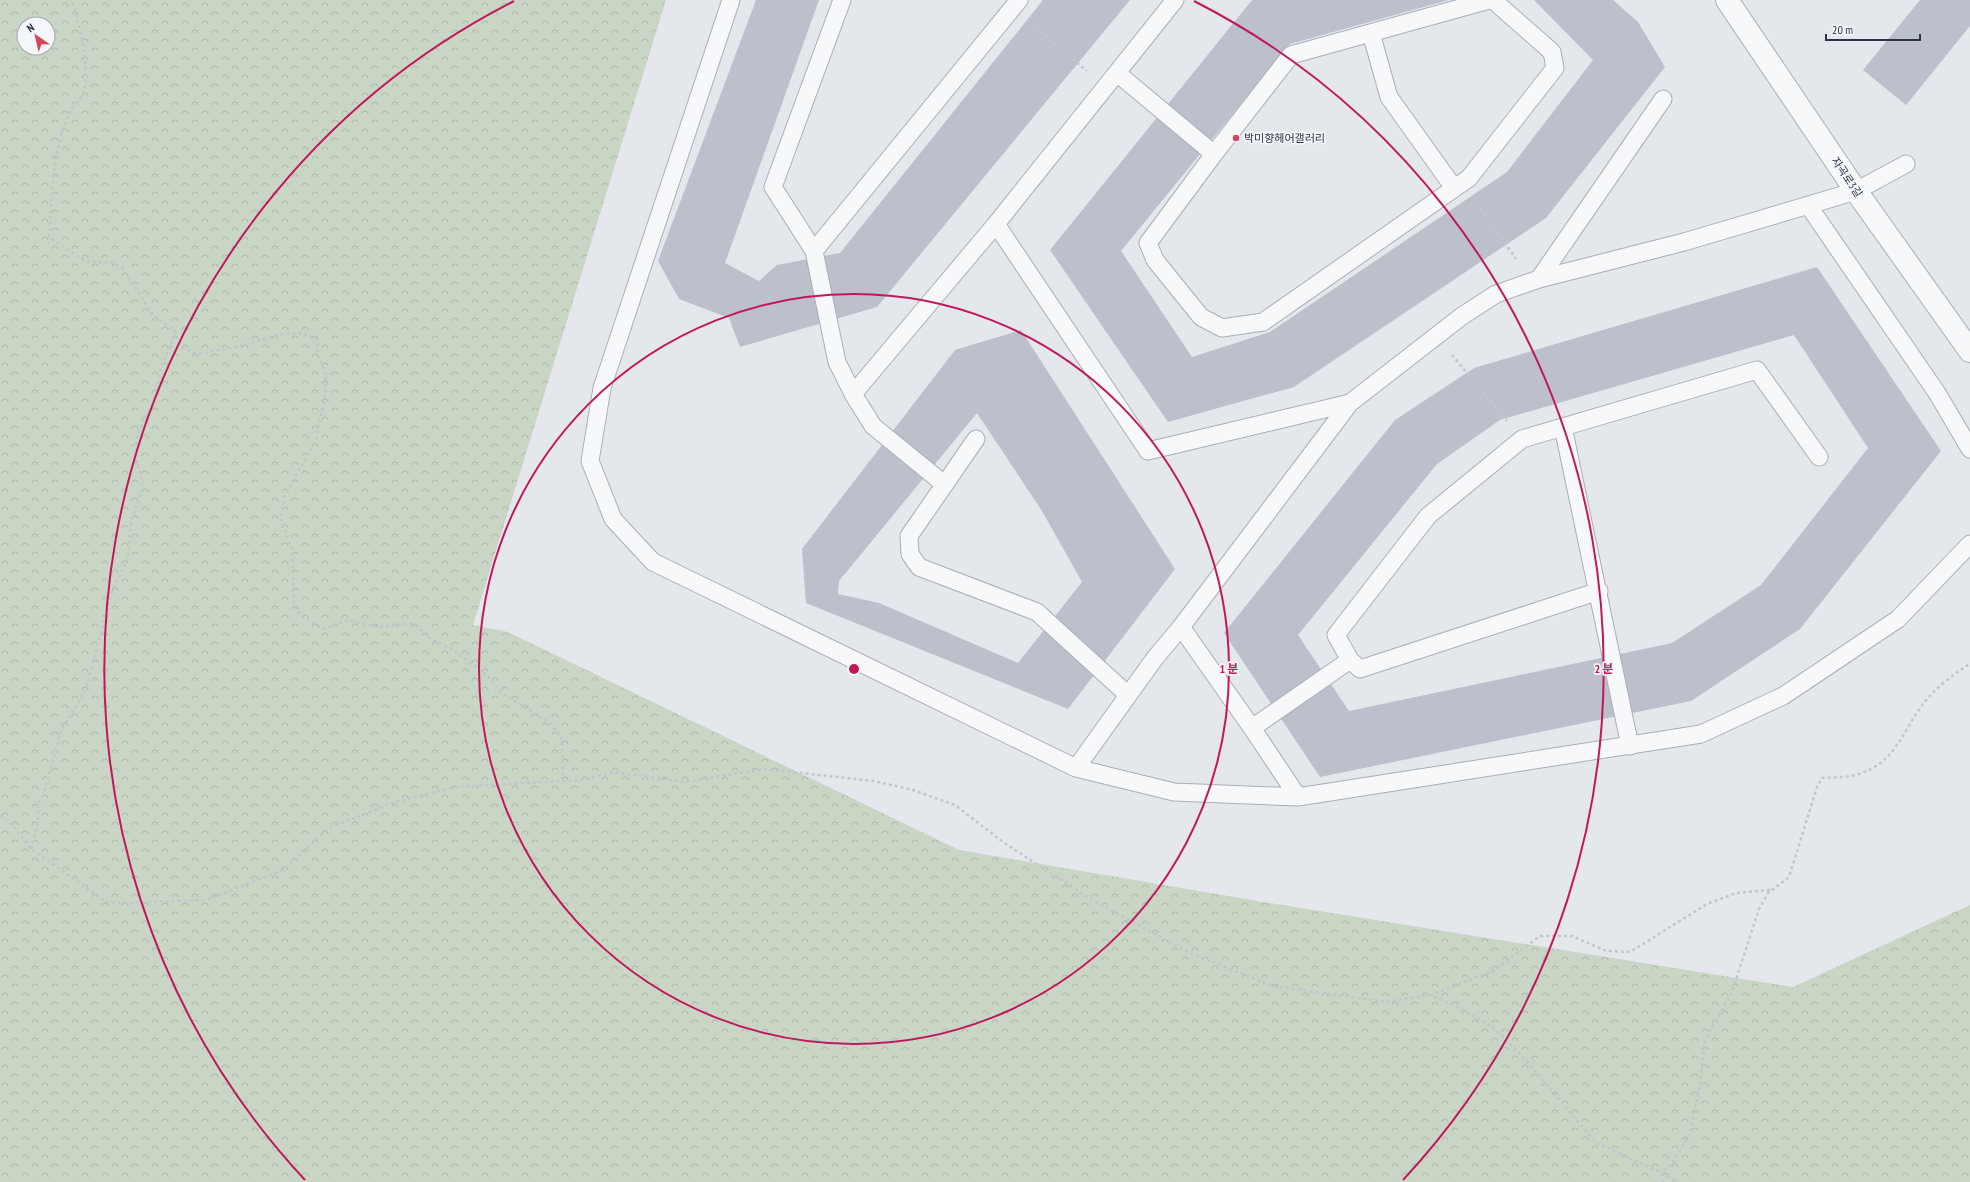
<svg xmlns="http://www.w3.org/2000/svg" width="1970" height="1182" viewBox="0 0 1970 1182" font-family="'PT Sans Narrow','Noto Sans KR',sans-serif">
<defs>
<pattern id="forest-crowns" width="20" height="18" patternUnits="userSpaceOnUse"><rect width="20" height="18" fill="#c9d6c5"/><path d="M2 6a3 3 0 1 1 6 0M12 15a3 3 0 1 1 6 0" fill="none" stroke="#adb8ab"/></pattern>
</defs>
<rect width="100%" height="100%" fill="#e4e7ec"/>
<path fill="url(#forest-crowns)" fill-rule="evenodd" d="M0 0H666L473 625 508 632 959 850 1263 902 1793 987 1970 905V1182H0ZM24 24H48V48H24Z"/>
<path fill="#bbc0ca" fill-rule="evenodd" d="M756 0H819L725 263 759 281 777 265 840 253 1043 0H1130L877 307 740 347 729 318 679 299 658 261Z
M1252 0H1449L1290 44 1121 251 1192 357 1270 332 1507 172 1593 60 1534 0H1613L1638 22 1665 67 1546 218 1294 387 1168 422 1050 250Z
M1920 0H1970V26L1906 105 1863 70Z
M1817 267 1941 451 1800 629 1691 701 1320 777 1224 633 1395 420 1474 368ZM1794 335 1868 448 1761 585 1672 643 1349 711 1298 635 1437 464 1500 420Z
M1021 330 1175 569 1068 709 806 603 802 549 955 350ZM977 413 1042 511 1082 582 1018 663 879 603 838 594 839 581Z"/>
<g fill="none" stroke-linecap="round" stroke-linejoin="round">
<g stroke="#a9aeb7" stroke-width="19">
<path id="service" d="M731 0 602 388 590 461 613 519 653 562 1076 768 1174 792 1298 797 1701 734 1783 696 1898 619 1970 544
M842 0 773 187 814 251 837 362 853 394 873 426 944 484
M1489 0 1291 55 1214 154 1148 243 1155 260 1201 317 1222 328 1263 322 1469 178 1555 68 1552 52 1493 0
M1371 33 1389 97 1454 188
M1117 73 1214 154
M1808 205 1937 393 1970 449
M996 224 1148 451 1350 403 1462 316 1496 294 1539 279 1684 242 1856 191 1906 164
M814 251 1019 0
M1539 279 1663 99
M853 394 996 224 1175 0
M1563 427 1630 746
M976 439 909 536 910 554 919 567 1037 612 1128 695
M1599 591 1360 669 1350 660 1336 635 1428 516 1522 439 1757 370 1819 457
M1181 627 1350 403
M1252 728 1350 660
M1076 768 1155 658 1181 627 1252 728 1298 797"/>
</g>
<g stroke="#a9aeb7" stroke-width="24">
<path id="minor" d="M1727 0 1856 191 1970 351"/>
</g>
<path stroke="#c2c5cb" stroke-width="2.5" stroke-dasharray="3 3" stroke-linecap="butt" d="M1031 24 1087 71
M1477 203 1516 259
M170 346 179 347 199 354 245 345 280 334 298 333 316 338 318 355 326 374 325 397 316 439 285 496 281 518 292 550 294 604 300 615 324 629 348 620 377 627 413 623 431 639 452 649 487 675 499 691 549 722 561 737 563 759 562 780
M1452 355 1507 421
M0 815 14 827 31 849 108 903 206 900 285 869 327 829 392 803 454 787 581 780 614 772 684 782 764 769 874 781 913 790 955 805 1003 842 1092 900 1190 953 1273 986 1386 1002 1430 995 1453 1005 1493 1027 1524 1058 1596 1143 1662 1173 1677 1182
M31 849 38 823V804L43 795 61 731 85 691 113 589 128 559 131 521 142 491V479L136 458 137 435 158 393 160 371 176 332 153 315 122 267 111 262H87L49 237C52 197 52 154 68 116 74 103 84 100 85 84 88 58 79 25 72 0
M1430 995 1493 971 1540 936H1572L1606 951 1630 952 1707 904 1736 893 1770 890
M1663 1182V1171L1673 1163 1690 1133 1700 1084 1705 1040 1732 992 1759 909 1768 893 1789 877 1817 787 1822 778C1834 777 1848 778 1859 774 1896 762 1902 732 1923 704 1933 690 1956 672 1970 664"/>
<use href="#service" stroke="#f7f8fa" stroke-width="17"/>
<use href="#minor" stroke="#f7f8fa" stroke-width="22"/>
</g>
<g fill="none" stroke="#c2185b" stroke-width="2">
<circle cx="854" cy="669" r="375"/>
<path d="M305 1180A750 750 0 0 1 514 1M1194 1A750 750 0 0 1 1403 1180"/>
</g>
<circle fill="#d1495b" stroke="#f4f6f9" stroke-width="1.5" cx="1236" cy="138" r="4"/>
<g text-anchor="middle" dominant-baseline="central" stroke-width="3.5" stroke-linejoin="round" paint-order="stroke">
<g font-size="11" fill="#2b3445" stroke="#f4f6f9" text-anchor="start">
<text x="1244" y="138">박미향헤어갤러리</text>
</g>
<g font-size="11" fill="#2b3445" stroke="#f4f6f9">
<text transform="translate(1847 177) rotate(56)">자곡로3길</text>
</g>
</g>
<circle cx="854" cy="669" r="6" fill="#c2185b" stroke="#f4f6f9" stroke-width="2"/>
<g font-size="12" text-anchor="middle" font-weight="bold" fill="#c2185b" stroke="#f4f6f9" stroke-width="3.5" stroke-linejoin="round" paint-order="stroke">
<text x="1229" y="673">1 분</text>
<text x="1604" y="673">2 분</text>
</g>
<g transform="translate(36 36) rotate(326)"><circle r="19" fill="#f4f6f9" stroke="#a4a8b1"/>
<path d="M0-3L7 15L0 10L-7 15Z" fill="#d1495b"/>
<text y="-6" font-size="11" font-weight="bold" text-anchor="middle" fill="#2b3445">N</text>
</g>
<path d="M1826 34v6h94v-6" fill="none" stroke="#2b3445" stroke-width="2"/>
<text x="1832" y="34" font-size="12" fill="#2b3445" stroke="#f4f6f9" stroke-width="3" paint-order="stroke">20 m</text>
</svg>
